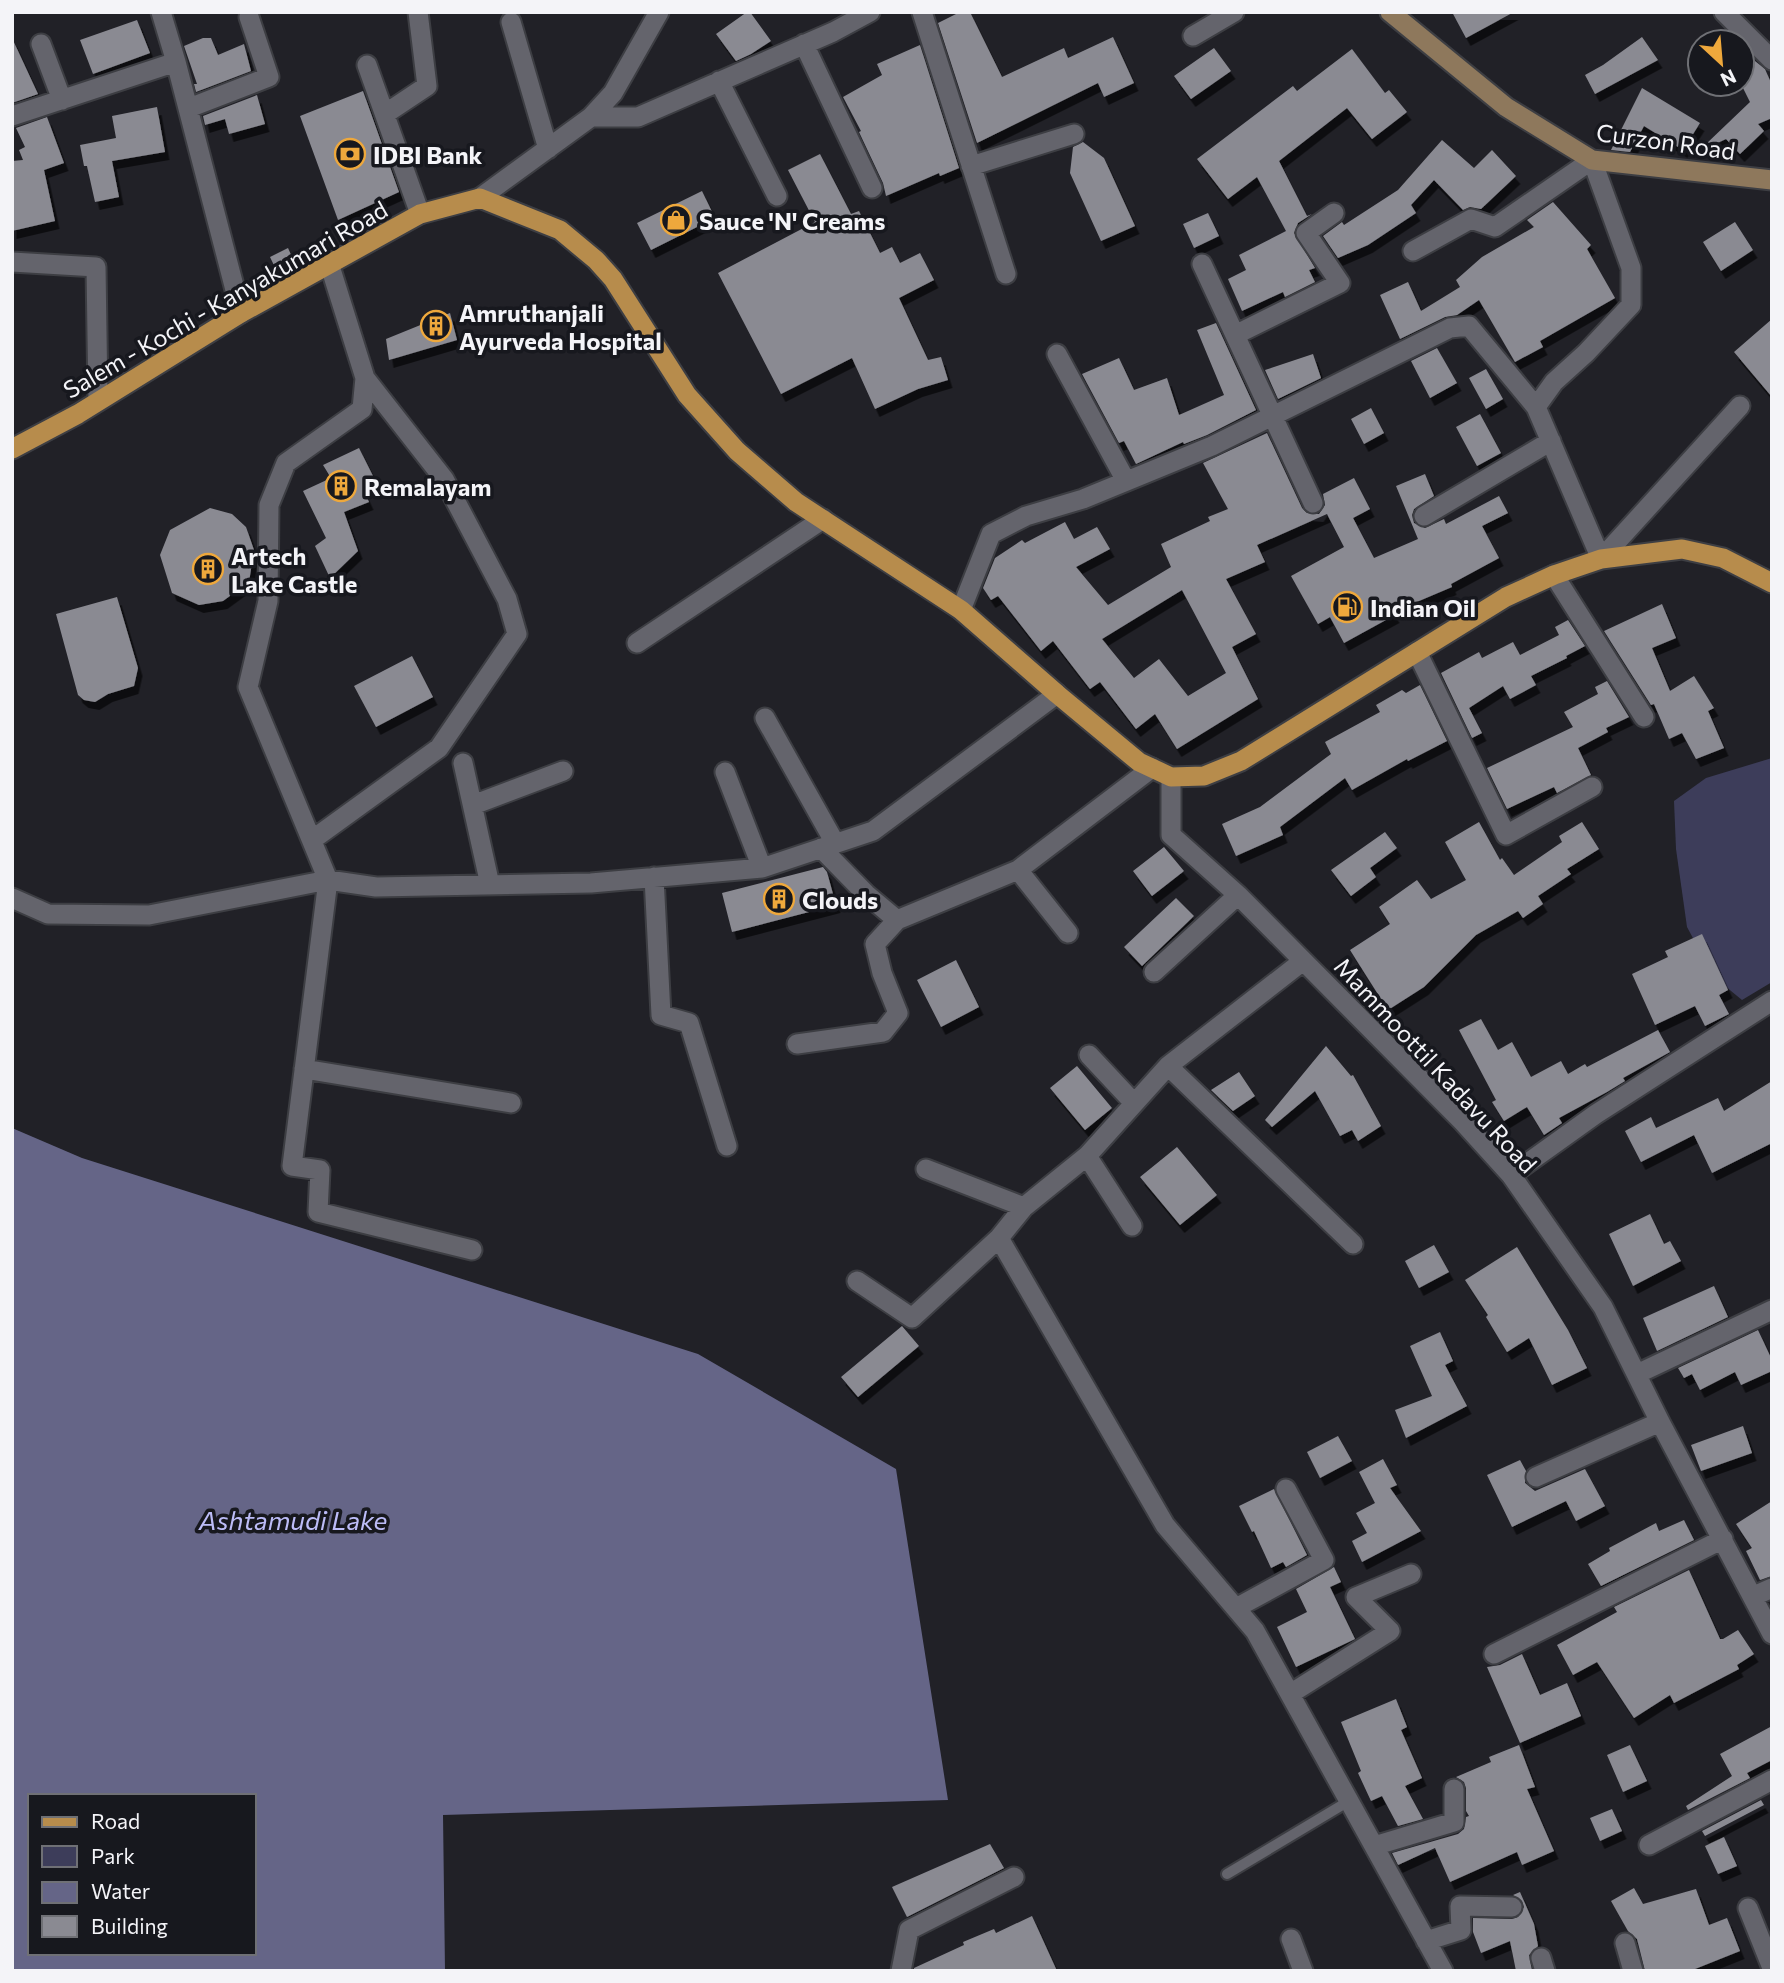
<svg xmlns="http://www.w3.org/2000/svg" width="1784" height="1983" viewBox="0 0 1784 1983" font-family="Commissioner,sans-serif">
<defs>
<filter id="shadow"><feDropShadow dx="4.5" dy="8" stdDeviation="0" flood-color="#0009"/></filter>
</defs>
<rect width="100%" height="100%" fill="#212127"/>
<path fill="#3d3d5a" d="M1772 758V982L1742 1000 1714 977 1687 927 1676 849 1674 801 1706 778Z"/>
<path fill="#656587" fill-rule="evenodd" d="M12 1128 82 1158 698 1354 896 1469 948 1800 443 1815 445 1971H12ZM30 1796H254V1953H30Z"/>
<path fill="#8a8a92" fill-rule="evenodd" filter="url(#shadow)" d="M747 12H750L771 41 751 54 736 61 716 34Z
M960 12H970L1002 77 1064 48 1068 58 1113 37 1134 83 1104 97 1098 83 977 143 938 23Z
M1452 12H1514L1466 38Z
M137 20 150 53 93 74 80 40Z
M1642 37 1658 60 1595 94 1585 75 1603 65Z
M12 38 38 94 12 103Z
M203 38H211L218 55 244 44 251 71 196 92 194 84H197L184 46Z
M920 45 959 168 940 176 939 173 886 196 883 183 859 132 861 131 843 97 882 75 877 64Z
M1214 48 1231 71 1191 99 1174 76Z
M1352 49 1385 93 1389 90 1407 112 1372 139 1347 108 1279 161 1307 216 1312 214 1298 223 1294 233 1315 268 1309 270 1315 282 1285 297 1283 292 1242 311 1228 279 1246 270 1239 255 1286 231 1257 177 1228 199 1197 159 1293 86 1297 91Z
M1755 61 1765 69 1772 85V118L1758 124 1764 131 1740 154 1726 139 1707 148 1705 145 1750 102 1742 86V67Z
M1642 88 1700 123 1683 150 1644 126 1630 152 1611 150Z
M363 91 399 192 338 220 300 116Z
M257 95 265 124 229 134 225 119 205 125 203 116Z
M157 107 165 152 112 161 119 197 95 202 87 166H84L80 145 116 138 112 116Z
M47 117 64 163 44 170 55 221 12 231V161L23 160 19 150 25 147 16 128Z
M1442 140 1474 168 1492 150 1516 176 1481 209 1470 207 1463 210 1434 180 1411 205 1416 213 1368 245 1338 258 1323 236 1342 222 1344 225 1398 190Z
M1083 142 1104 158 1135 226 1101 241 1070 173 1073 147Z
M820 154 851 214 859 211 880 253 892 247 900 263 920 253 934 280 899 298 928 360 941 357 948 380 918 389 875 409 852 358 781 394 718 273 815 222 788 170Z
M702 191 715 218 651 250 637 223Z
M1553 202 1591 245 1587 249 1615 298 1540 341 1543 347 1515 362 1479 300 1457 315 1445 317 1400 339 1380 295 1408 282 1421 311 1460 287 1456 280 1482 257 1534 227 1527 220Z
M1208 213 1219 236 1194 248 1183 224Z
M1735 222 1753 250 1721 271 1703 242Z
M288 248 297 268 280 278 270 257Z
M450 313 457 340 389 360 386 339Z
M1772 319V397L1734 352Z
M1216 323 1256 410 1207 435 1184 444 1183 442 1136 464 1124 441 1119 443 1082 374 1119 358 1134 390 1167 378 1179 415 1224 395 1197 330Z
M1437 348 1457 383 1430 398 1411 361Z
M1313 354 1321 378 1278 399 1265 370Z
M1486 369 1503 399 1486 409 1469 378Z
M1371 408 1384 433 1364 444 1351 419Z
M1480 414 1501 453 1477 466 1456 427Z
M1267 433 1302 508 1307 513 1319 514 1325 505 1323 494 1354 478 1370 509 1353 518 1374 558 1418 539 1396 486 1425 474 1434 496 1414 509 1412 515 1414 523 1425 528 1444 519 1446 524 1499 496 1508 513 1482 526 1499 558 1451 584 1452 587 1393 612 1395 615 1344 643 1330 617 1318 624 1291 576 1344 547 1327 514 1257 545 1265 562 1226 579 1256 634 1232 647 1258 699 1177 749 1155 714 1136 729 1100 682 1090 689 1053 641 1041 651 998 596 991 600 983 588 995 558 1022 540 1025 543 1065 522 1074 539 1097 527 1110 549 1076 567 1108 605 1171 567 1161 544 1210 521 1208 517 1228 509 1203 463ZM1182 590 1226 673 1188 696 1159 659 1134 678 1102 639Z
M359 448 376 482 363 489 369 502 344 512 358 551 330 578 315 546 326 538 303 491 331 478 323 465Z
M210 508 232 514 246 527 254 550 249 582 223 601 199 605 172 593 160 555 170 530Z
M117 597 138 668 134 686 108 694 95 702 84 700 78 695 56 614Z
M1662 604 1676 638 1652 648 1670 691 1694 676 1714 708 1708 711 1724 748 1696 759 1682 733 1669 739 1654 704 1651 705 1604 631Z
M1568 620 1585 646 1566 656 1567 658 1531 676 1536 685 1510 699 1503 686 1469 708 1482 733 1472 738 1441 673 1479 652 1482 658 1513 642 1520 655 1559 635 1555 627Z
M412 656 433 697 376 727 354 686Z
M1607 681 1629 717 1606 728 1608 732 1578 748 1591 775 1557 793 1554 787 1507 809 1487 768 1573 727 1564 712 1598 694 1595 687Z
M1420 685 1447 741 1408 761 1407 759 1352 790 1345 778 1280 827 1283 835 1236 856 1222 824 1260 807 1331 754 1325 742 1380 712 1376 705 1402 690 1406 693Z
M1479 822 1500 860 1502 858 1514 875 1562 842 1559 836 1582 822 1599 849 1567 869 1571 874 1538 896 1543 904 1523 918 1518 911 1476 935 1424 987 1388 1010 1350 950 1390 924 1379 907 1417 880 1431 899 1466 880 1445 842Z
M1385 832 1397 848 1370 868 1376 877 1351 896 1331 870Z
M1164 847 1184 871 1152 896 1133 871Z
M823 867 827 872 836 905 732 932 722 893Z
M1176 898 1194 916 1142 966 1124 947Z
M1702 934 1728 990 1719 995 1729 1014 1705 1026 1695 1006 1655 1025 1632 974 1668 957 1665 951Z
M956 960 979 1007 941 1027 917 980Z
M1481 1019 1498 1050 1512 1042 1531 1077 1561 1061 1568 1074 1585 1064 1587 1067 1658 1030 1670 1052 1623 1078 1625 1081 1607 1092 1559 1118 1562 1123 1544 1135 1527 1107 1504 1121 1492 1102 1496 1100 1459 1030Z
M1326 1046 1351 1076 1353 1075 1381 1126 1358 1141 1352 1130 1340 1136 1315 1091 1272 1127 1265 1120Z
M1077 1066 1112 1108 1085 1130 1050 1088Z
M1239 1072 1255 1096 1233 1111 1211 1090Z
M1772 1081V1143L1712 1173 1694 1135 1641 1162 1625 1131 1651 1117 1656 1128 1718 1098 1724 1111Z
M1177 1147 1217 1195 1180 1225 1140 1177Z
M1650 1214 1664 1244 1670 1241 1681 1261 1633 1286 1609 1234Z
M1434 1245 1449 1272 1419 1288 1405 1261Z
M1517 1247 1568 1330 1587 1368 1552 1385 1529 1338 1507 1352 1486 1317 1488 1315 1465 1280Z
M1714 1286 1728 1317 1657 1351 1643 1318Z
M902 1326 919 1346 858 1397 841 1377Z
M1758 1330 1772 1360V1371L1741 1385 1735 1372 1700 1390 1692 1374 1684 1378 1678 1368Z
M1440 1332 1453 1361 1445 1365 1467 1406 1406 1438 1395 1410 1432 1396 1410 1346Z
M1743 1426 1752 1453 1701 1471 1691 1445Z
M1338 1436 1352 1461 1320 1478 1307 1452Z
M1383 1459 1397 1485 1390 1488 1421 1531 1362 1562 1352 1541 1367 1533 1356 1513 1375 1503 1359 1472Z
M1520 1460 1526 1471 1525 1483 1535 1491 1585 1469 1605 1506 1576 1521 1566 1501 1512 1527 1487 1475Z
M1274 1489 1307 1555 1286 1567 1283 1562 1271 1568 1254 1531 1252 1532 1239 1506Z
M1772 1501V1576L1760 1580 1746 1551 1752 1548 1736 1524Z
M1684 1520 1694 1540 1601 1586 1588 1564 1610 1551 1609 1548 1656 1523 1659 1531Z
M1334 1567 1341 1582 1330 1587 1355 1639 1296 1667 1277 1627 1307 1612 1296 1589Z
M1689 1570 1720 1639H1723L1738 1630 1754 1654 1737 1665 1739 1669 1674 1703 1670 1695 1634 1718 1597 1662 1573 1675 1557 1645 1617 1612 1614 1607Z
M1522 1654 1540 1695 1567 1683 1581 1716 1520 1743 1487 1667 1500 1665Z
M1396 1699 1407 1727 1401 1730 1422 1778 1405 1786 1423 1819 1398 1826 1382 1796 1371 1801 1358 1773 1361 1771 1341 1722Z
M1772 1726V1760L1747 1773 1750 1778 1688 1810 1686 1806 1732 1776 1720 1754Z
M1519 1745 1535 1787 1527 1789 1554 1851 1522 1865 1517 1852 1450 1882 1435 1848 1398 1865 1392 1853 1458 1834 1464 1829 1466 1817 1469 1816 1466 1811V1788L1464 1782 1456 1777 1491 1762 1489 1757Z
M1630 1745 1647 1781 1623 1792 1607 1755Z
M1761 1800 1764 1805 1705 1836 1702 1831Z
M1612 1809 1622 1831 1600 1841 1590 1818Z
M1724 1837 1737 1866 1718 1874 1705 1846Z
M990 1844 1004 1868 907 1917 892 1887Z
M1634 1888 1643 1904 1696 1889 1709 1925 1727 1918 1740 1951 1690 1971H1645L1637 1939 1628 1931 1611 1901Z
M1520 1892 1534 1924 1538 1946 1529 1955 1532 1971H1516L1510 1941 1481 1953 1473 1932V1918L1512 1919 1518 1917 1524 1907 1522 1901 1513 1895Z
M1032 1916 1057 1971H914V1968L964 1945 963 1942 994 1929 996 1933Z"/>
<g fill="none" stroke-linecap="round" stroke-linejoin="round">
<g stroke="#3d3e43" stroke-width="14">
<path id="service" d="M1227 1874 1349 1801"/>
</g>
<g stroke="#3d3e43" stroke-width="23">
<path id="minor" d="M161 12 176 62
M922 12 1006 274
M1724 12 1772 60
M511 22 548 149
M1193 36 1234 12
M41 44 62 100
M804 44 872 188
M367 65 420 214
M719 81 777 196
M189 108 269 77 249 17
M385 114 427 86 418 12
M12 116 176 62 241 313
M591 117H638L833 32 870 12
M971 166 1074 134
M480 198 591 117 613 93 659 12
M1413 251 1471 219 1495 227 1592 160 1631 268V305L1586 353 1554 382 1536 407 1601 559 1740 406
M12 262 96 267 98 401
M329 263 365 378 362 409 286 463 269 505 268 601 248 687 328 880 376 887 591 883 762 868 873 831 1057 694
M1202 264 1313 503
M1235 335 1340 283 1306 233 1334 213
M1057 354 1126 481
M1424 516 1551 441
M1554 575 1644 717
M961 610 991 534 1026 516 1083 499 1212 446 1450 328 1469 326 1536 407
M637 643 823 519
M1417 652 1506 835 1592 787
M765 718 835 843
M463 763 490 885
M725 772 762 868
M1171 777V835L1238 895 1463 1122 1511 1175 1603 1307 1660 1422 1772 1634
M473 805 563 771
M312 840 439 748 517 634 507 599 444 479 365 378
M821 848 866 894 897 920 1018 870 1152 768
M1018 870 1068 933
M654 877 661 1015 689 1023 727 1146
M12 898 48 914 149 915 328 880 292 1166 320 1170 318 1212 472 1250
M1303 961 1168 1066 1087 1156 1024 1207 999 1238 1165 1525 1255 1631 1443 1971
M1154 972 1238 895
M797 1044 883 1032 898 1013 882 973 875 944 897 920
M1089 1055 1133 1102
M1168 1066 1353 1244
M304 1069 511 1103
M1087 1156 1132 1226
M926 1169 1024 1207
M1511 1175 1596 1114 1772 1001
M857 1281 912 1318 999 1238
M1637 1374 1772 1310
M1536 1477 1660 1422
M1754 1596 1772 1588
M1236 1608 1324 1560 1286 1489
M1494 1654 1723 1539
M1290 1694 1390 1631 1356 1597 1411 1574
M1649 1845 1772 1780
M1374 1846 1454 1822V1789
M1748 1908 1772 1968
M1291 1939 1303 1971
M1426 1941 1461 1930 1460 1906 1512 1907
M1625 1943 1633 1971
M1541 1958 1545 1971
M901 1971 909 1930 1014 1877"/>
</g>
<g stroke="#3d3e43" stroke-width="23">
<path id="secondary" d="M1390 12 1506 107 1592 160 1772 180"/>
</g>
<g stroke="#3d3e43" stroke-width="23">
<path id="primary" d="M12 449 78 414 241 313 420 214 480 198 560 230 596 260 613 279 687 395 737 451 796 502 961 610 1057 694 1139 762 1171 777 1204 776 1241 761 1506 597 1554 575 1601 559 1682 549 1723 558 1772 583"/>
</g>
<use href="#service" stroke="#64646c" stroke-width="10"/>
<use href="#minor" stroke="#64646c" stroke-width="19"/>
<use href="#secondary" stroke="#8e785c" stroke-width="19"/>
<use href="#primary" stroke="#b78c4c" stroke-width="19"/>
</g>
<defs>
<g id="bank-ring" transform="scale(1.575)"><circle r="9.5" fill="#17181e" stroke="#eea83c" stroke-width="1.5"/><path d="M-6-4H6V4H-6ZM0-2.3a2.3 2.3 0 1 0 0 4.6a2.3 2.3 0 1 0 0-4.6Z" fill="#eea83c"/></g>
<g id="shop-ring" transform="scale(1.575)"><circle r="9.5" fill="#17181e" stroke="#eea83c" stroke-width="1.5"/><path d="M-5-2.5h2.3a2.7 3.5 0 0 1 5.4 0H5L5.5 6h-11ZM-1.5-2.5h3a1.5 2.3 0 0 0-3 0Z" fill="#eea83c"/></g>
<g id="building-ring" transform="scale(1.575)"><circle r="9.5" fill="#17181e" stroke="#eea83c" stroke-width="1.5"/><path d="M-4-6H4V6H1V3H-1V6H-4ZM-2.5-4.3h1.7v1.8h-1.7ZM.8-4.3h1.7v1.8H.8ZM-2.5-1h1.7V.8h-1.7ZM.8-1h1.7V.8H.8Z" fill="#eea83c"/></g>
<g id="fuel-ring" transform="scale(1.575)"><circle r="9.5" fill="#17181e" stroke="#eea83c" stroke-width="1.5"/><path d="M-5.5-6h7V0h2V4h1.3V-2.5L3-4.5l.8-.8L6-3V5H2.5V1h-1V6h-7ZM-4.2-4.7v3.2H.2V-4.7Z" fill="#eea83c"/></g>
</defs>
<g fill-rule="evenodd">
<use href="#bank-ring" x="350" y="154"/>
<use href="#shop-ring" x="676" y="220"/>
<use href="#building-ring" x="436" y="326"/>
<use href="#building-ring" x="341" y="486"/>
<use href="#building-ring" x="208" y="569"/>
<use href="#fuel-ring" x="1347" y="607"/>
<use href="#building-ring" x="779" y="899"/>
</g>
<g text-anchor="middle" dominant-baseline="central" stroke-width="7" stroke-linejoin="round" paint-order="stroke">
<g font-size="24" fill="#f4f4f8" stroke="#17181e">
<text transform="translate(1666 141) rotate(8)">Curzon Road</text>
<text transform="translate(225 299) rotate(-30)">Salem - Kochi - Kanyakumari Road</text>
<text transform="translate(1436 1065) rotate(47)">Mammoottil Kadavu Road</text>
</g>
<g font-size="24" font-weight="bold" fill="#f4f4f8" stroke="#17181e" text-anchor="start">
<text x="373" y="154">IDBI Bank</text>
<text x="699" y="220">Sauce 'N' Creams</text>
<text x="459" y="312">Amruthanjali<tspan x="459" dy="28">Ayurveda Hospital</tspan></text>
<text x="364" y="486">Remalayam</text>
<text x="231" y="555">Artech<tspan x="231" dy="28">Lake Castle</tspan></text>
<text x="1370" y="607">Indian Oil</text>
<text x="802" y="899">Clouds</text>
</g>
<g font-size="26" font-style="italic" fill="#bcbcf7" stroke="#17181e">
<text x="293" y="1519">Ashtamudi Lake</text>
</g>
</g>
<rect width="1784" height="1983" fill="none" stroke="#f4f4f8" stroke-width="28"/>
<rect x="28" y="1794" width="228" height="161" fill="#17181e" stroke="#6f7075" stroke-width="2"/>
<rect x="42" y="1817" width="35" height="10" fill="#b78c4c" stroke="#6f7075" stroke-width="2"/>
<text x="91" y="1829" font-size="21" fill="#f4f4f8">Road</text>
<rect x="42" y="1846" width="35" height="21" fill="#3d3d5a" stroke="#6f7075" stroke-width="2"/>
<text x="91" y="1864" font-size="21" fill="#f4f4f8">Park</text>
<rect x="42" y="1882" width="35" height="21" fill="#656587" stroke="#6f7075" stroke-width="2"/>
<text x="91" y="1899" font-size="21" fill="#f4f4f8">Water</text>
<rect x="42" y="1916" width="35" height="21" fill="#8a8a92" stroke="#6f7075" stroke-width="2"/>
<text x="91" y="1934" font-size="21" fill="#f4f4f8">Building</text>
<g transform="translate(1721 63) rotate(154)"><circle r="33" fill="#17181e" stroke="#6f7075" stroke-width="2"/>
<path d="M0-5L12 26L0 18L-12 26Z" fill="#eea83c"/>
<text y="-10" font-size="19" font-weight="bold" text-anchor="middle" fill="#f4f4f8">N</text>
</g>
</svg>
